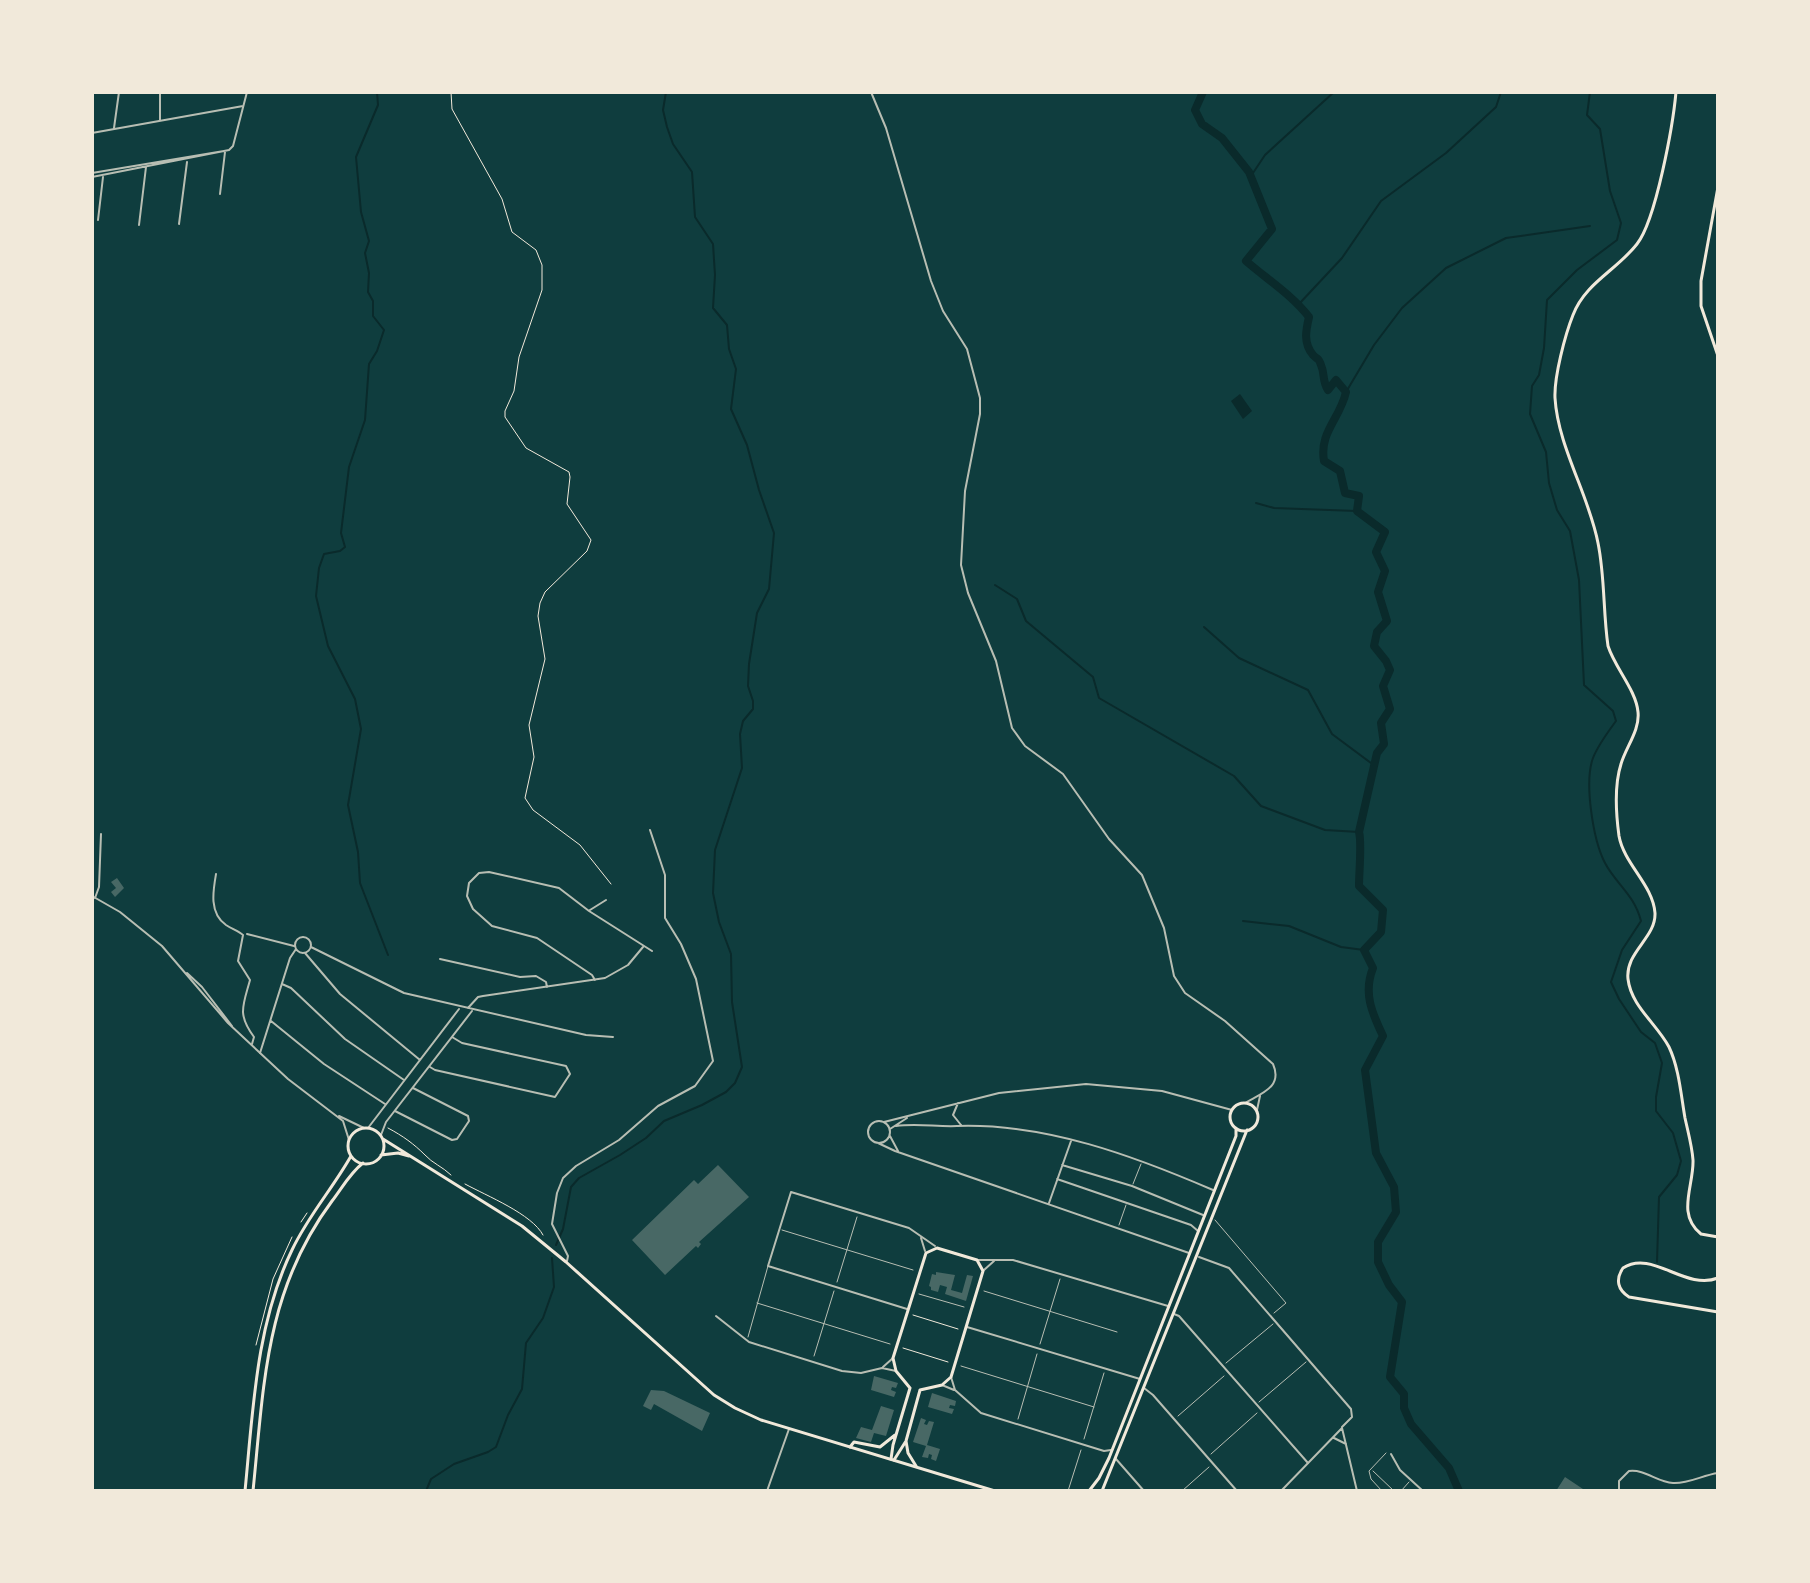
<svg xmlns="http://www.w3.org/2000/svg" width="1810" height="1583" viewBox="0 0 1810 1583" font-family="'Fira Sans Condensed',sans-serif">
<rect width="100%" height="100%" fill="#0f3d3e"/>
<path fill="#0a2a2b" d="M1240 394 1252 411 1243 419 1231 401Z"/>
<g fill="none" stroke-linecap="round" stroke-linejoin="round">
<path stroke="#0a2a2b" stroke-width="2" d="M377 92 378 105 356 157 361 212 369 241 365 253 369 273 368 292 373 301V316L384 330 377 351 369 364 365 420 349 467 341 533 345 547 340 551 324 554 319 568 316 596 328 646 355 699 361 729 348 805 358 852 360 883 388 955
M1590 92 1587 115 1600 129 1610 191 1621 223 1617 240 1577 270 1547 300 1544 348 1539 375 1532 386 1530 414 1546 452 1549 483 1557 510 1570 531 1579 580 1584 685 1613 711 1616 721C1608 732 1598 745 1593 758 1584 782 1593 840 1605 863 1616 884 1634 894 1641 921L1622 950 1611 982 1619 999 1641 1032 1655 1043 1662 1063 1656 1097V1111L1673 1133 1681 1161 1677 1175 1659 1197 1657 1262
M1251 176 1265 155 1334 92
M1299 304 1342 258 1381 201 1446 153 1496 107 1501 92
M1346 392 1374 345 1402 308 1446 268 1506 238 1590 226
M1256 503 1274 508 1357 511
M995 585 1017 599 1026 621 1093 677 1099 698 1234 776 1261 806 1325 830 1359 832
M1204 627 1239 658 1308 690 1332 734 1375 766
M1243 921 1289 926 1341 947 1364 950
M556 1245 563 1229 571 1187 579 1178 620 1155 646 1138 664 1121 702 1105 726 1092 735 1083 742 1067 732 1002 731 954 719 922 713 893 715 850 742 768 740 734 743 721 753 709V701L748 686 749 664 757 613 769 589 774 533 759 490 747 445 731 409 736 369 729 349 727 325 713 308 715 275 713 244 695 217 692 172 673 144 667 127 663 110 666 92
M426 1491 431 1479 454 1464 488 1452 496 1447 508 1415 522 1389 526 1343 543 1318 554 1287 552 1258"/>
<path stroke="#0a2a2b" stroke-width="8" d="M1203 92 1195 110 1202 124 1222 138 1249 172 1272 229 1246 261C1268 280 1292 295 1309 317 1306 330 1303 343 1313 355 1319 361 1318 357 1321 365 1325 374 1322 381 1328 390L1336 380 1346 392C1340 419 1319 432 1324 461L1340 471 1345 493 1359 496 1357 511 1385 532 1376 552 1385 571 1378 592 1387 621 1377 632 1374 646 1386 661 1390 670 1383 686 1390 709 1381 723 1384 744 1377 753 1359 832C1362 842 1359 872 1359 886L1383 910 1381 932 1364 950 1373 968C1363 993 1372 1013 1383 1036L1365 1070 1376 1153 1394 1187 1396 1212 1378 1242V1262L1389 1285 1402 1302 1390 1377 1404 1394V1408L1411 1424 1449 1468 1459 1491"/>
</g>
<path fill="#486865" d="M117 878 124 888 115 897 111 892 116 888 111 882Z
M718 1165 749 1197 699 1242 701 1244 698 1248 696 1246 665 1275 632 1240 694 1180 698 1184Z
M936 1272 955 1275 951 1290 962 1293 967 1275 973 1276 966 1301 945 1294 947 1287 940 1285 938 1292 931 1290V1287L929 1286 932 1274 936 1275Z
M874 1376 898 1383 896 1388 892 1387 891 1390 896 1392 894 1397 871 1390Z
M651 1390 664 1391 710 1413 702 1431 654 1404 651 1410 643 1406Z
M932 1393 956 1401 955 1406 950 1405 949 1408 954 1409 952 1414 928 1407Z
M881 1406 894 1410 886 1436 874 1433 871 1442 856 1438 861 1427 872 1430Z
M921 1418 926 1420 924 1424 927 1425 929 1421 934 1422 927 1445 940 1449 936 1461 931 1459 932 1455 929 1454 928 1458 922 1457 926 1446 913 1442Z
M1565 1477 1586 1491H1556Z"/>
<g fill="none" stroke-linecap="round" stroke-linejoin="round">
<path stroke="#f1e9da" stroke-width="1" d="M451 92 452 109 502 199 512 232 536 250 542 265V290L519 357 514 391 505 411V417L526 448 569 472 570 477 567 504 591 540 587 551 545 592 540 603 538 616 545 659 529 725 534 757 525 798 533 810 580 845 611 884
M388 1128C403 1136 414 1144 425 1155 432 1163 443 1167 451 1175
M465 1184C487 1196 532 1214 543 1235
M301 1222 307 1213
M913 1315 958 1329
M256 1345 273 1279 292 1237
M903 1348 948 1362"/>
<path stroke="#b8beb3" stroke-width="1" d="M1133 1184 1141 1164
M1215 1220 1286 1303 1274 1313
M1119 1225 1126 1205
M782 1230 913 1270
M837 1282 857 1217
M984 1291 1117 1332
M919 1294 964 1307
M757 1303 890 1344
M748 1337 768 1266
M1040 1344 1060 1279
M814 1356 834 1291
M1226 1363 1273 1324
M961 1366 1094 1407
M1259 1402 1306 1362
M1178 1416 1224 1376
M1018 1419 1037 1354
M1084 1439 1104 1373
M1211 1454 1257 1413
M1373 1471 1394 1491
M1068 1491 1081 1450
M1182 1491 1209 1467
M1382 1491 1371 1479 1369 1471 1386 1453
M1401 1491 1409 1482"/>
<path stroke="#b8beb3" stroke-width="2" d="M92 92H93
M160 120V92
M114 128 119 92
M92 133 243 106
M92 173 224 151
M92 177 229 150 233 146 247 92
M220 194 225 152
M98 220 103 177
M179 224 187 162
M139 225 146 167
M216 874C213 891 209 913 226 925 232 929 238 931 243 935L238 961 250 980C243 1006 237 1014 254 1037L252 1044
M95 898 99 887 101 834
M590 910 606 900
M247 934 294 946
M295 945a8 8 0 1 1 16 0a8 8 0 1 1-16 0Z
M311 947 404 993 586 1035 613 1037
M305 953 340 994 420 1060
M440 959 520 977 536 976 546 982 547 987
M595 980 592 975 537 938 492 926 473 909 467 896 469 883 479 873 489 872 559 888 589 911 652 951
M282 984 291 988 345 1039 404 1080
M468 1008 478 997 483 996 605 978 628 965 643 947
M271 1021 324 1064 385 1104
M260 1053 290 958 296 949
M430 1067 435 1070 555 1097 570 1074 566 1066 462 1043 452 1037
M958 1103 953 1115 961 1125
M395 1111 452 1140 457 1139 469 1121 468 1116 413 1088
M868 1132a11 11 0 1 1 22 0a11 11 0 1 1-22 0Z
M884 1122 999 1093 1086 1084 1162 1091 1232 1110
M896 1126C917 1123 937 1127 957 1126 1046 1123 1134 1156 1213 1190
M368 1128 459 1009
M890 1129 907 1118
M381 1135 386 1122 472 1011
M890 1136 898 1151
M878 1143 895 1151 1189 1253
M1062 1165 1132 1186 1203 1215
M1057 1179 1191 1225 1198 1231
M1049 1203 1071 1141
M1199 1257 1229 1268 1351 1409 1352 1417 1342 1427
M567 1261 568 1256 552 1224 557 1193 563 1178 576 1166 619 1140 658 1106 695 1086 713 1061 696 979 681 944 665 918V875L650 830
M1174 1314 1179 1316 1308 1463
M1391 1454 1400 1470 1423 1491
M1116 1459 1144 1491
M767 1491 789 1429"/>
<path stroke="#b8beb3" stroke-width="2" d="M871 92 886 128 931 281 943 311 967 349 980 398V414L965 491 961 565 968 593 996 661 1012 728 1025 746 1063 774 1109 839 1142 875 1164 928 1174 976 1185 993 1225 1021 1273 1064C1283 1087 1262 1093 1245 1103
M92 896 120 912 162 946 228 1023 288 1079 343 1121 349 1140
M187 973 202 987 232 1026
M1257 1110 1260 1096
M339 1116 364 1128
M921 1238 925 1251
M977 1260H1013L1168 1306
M984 1270 994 1261
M907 1309 768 1266 791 1192 909 1228 935 1246
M716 1316 749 1342 842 1371 861 1373 882 1368 896 1371
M967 1327 1140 1379
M883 1367 893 1358
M951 1377 955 1390 981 1413 1104 1451 1111 1450
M942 1385 954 1390
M1144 1388 1153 1395 1237 1491
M1334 1438 1346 1444
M1281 1491 1342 1428 1357 1491
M1619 1491V1481L1629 1471C1645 1469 1657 1482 1673 1483 1688 1484 1703 1475 1718 1473"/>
<path stroke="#f1e9da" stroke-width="3" d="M1676 92C1673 125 1656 220 1637 244 1617 270 1585 283 1573 315 1565 335 1554 377 1555 398 1558 447 1589 495 1598 543 1605 577 1603 612 1608 646 1615 668 1636 690 1638 712 1640 730 1626 747 1621 764 1614 786 1616 814 1619 836 1624 864 1653 885 1655 913 1656 938 1625 952 1628 979 1631 1006 1657 1024 1669 1047 1679 1068 1681 1095 1685 1118 1688 1132 1692 1146 1693 1160 1694 1186 1676 1214 1701 1234L1718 1237
M1718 187 1701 281V306L1718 356
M1230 1117a14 14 0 1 1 28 0a14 14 0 1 1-28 0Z
M1718 1278C1685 1291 1652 1249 1623 1268 1615 1280 1618 1290 1629 1297L1718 1312
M910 1388 896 1371 893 1358 926 1253 937 1248 977 1260 983 1271 951 1377 942 1385 920 1390
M906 1441 908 1453 916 1466
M850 1447 854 1442 880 1447 895 1435
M891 1459 893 1445 910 1388
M894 1460 906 1441 920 1390
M1089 1491 1099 1478 1109 1458 1236 1136V1128
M1102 1491 1247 1130"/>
<path stroke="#f1e9da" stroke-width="3" d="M348 1146a18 18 0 1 1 36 0a18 18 0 1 1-36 0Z
M383 1139 522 1226 566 1262 714 1395 735 1408 761 1420 995 1491
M381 1155 398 1153 409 1156
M245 1491C253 1410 256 1324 292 1250 308 1216 333 1188 351 1156
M253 1491C264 1384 265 1291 332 1201 342 1188 350 1173 363 1163"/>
</g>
<rect width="1810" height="1583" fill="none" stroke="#f1e9da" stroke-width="188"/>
</svg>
